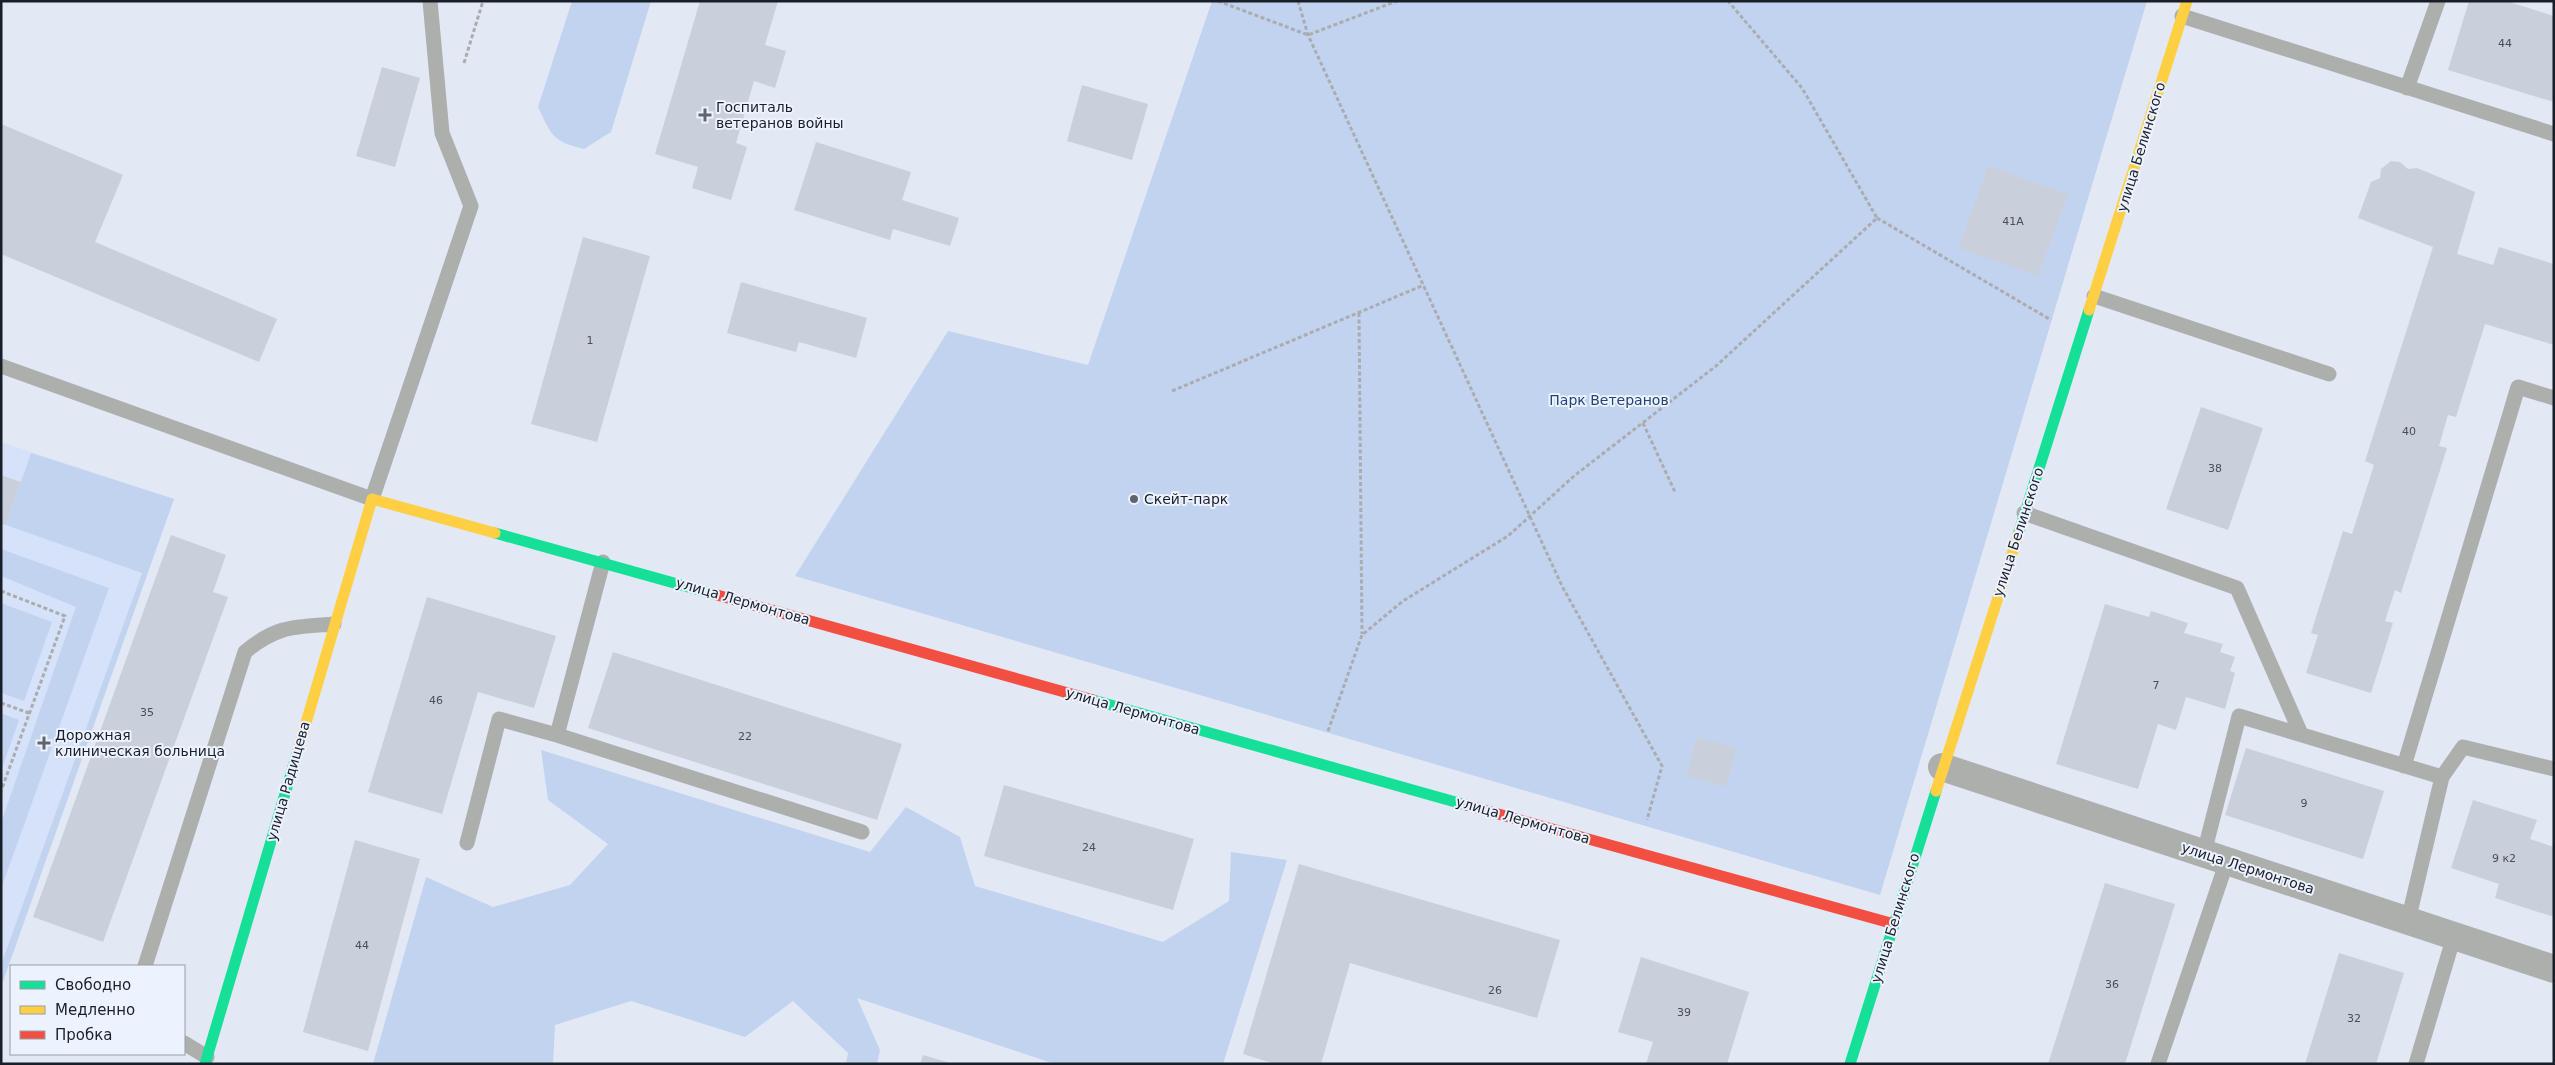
<svg xmlns="http://www.w3.org/2000/svg" width="2555" height="1065" viewBox="0 0 2555 1065" font-family="'DejaVu Sans',sans-serif">
<rect width="100%" height="100%" fill="#e2e8f4"/>
<path fill="#d5e2fa" d="M1 442 174 499 1 987Z"/>
<path fill="#c2d3f0" d="M572 1H651L611 132 584 149C552 141 552 136 538 107Z
M1212 1H2147L1880 895 795 576 948 331 1088 365Z
M31 453 174 499 1 987V965L142 573 6 525Z
M1 549 109 588 1 889V823L76 607 1 576Z
M1 603 52 622 24 701 1 693Z
M1 713 19 720 1 771Z
M541 750 870 852 906 807 960 837 975 886 1163 942 1229 901 1231 852 1287 860 1223 1064H1055L857 998 880 1050 877 1064H846L848 1053 793 1001 745 1037 631 1001 555 1025 553 1064H373L426 877 493 907 570 885 608 844 548 800Z"/>
<path fill="#cad0db" d="M700 1H778L765 45 786 51 775 88 754 81 736 143 747 147 731 200 692 188 698 167 655 154Z
M2469 1H2506L2554 16V102L2448 70Z
M382 67 420 78 395 167 356 156Z
M1082 85 1148 104 1132 160 1067 141Z
M1 124 123 175 95 242 277 319 259 362 1 254Z
M816 142 911 172 902 200 959 218 950 246 893 229 890 240 794 210Z
M2391 161 2400 162 2408 169 2417 168 2475 192 2457 254 2493 265 2499 247 2554 264V345L2485 324 2456 417 2448 415 2439 446 2447 448 2401 593 2395 590 2385 621 2393 623 2371 693 2306 673 2318 635 2311 633 2343 531 2352 534 2374 465 2365 461 2433 247 2358 218 2371 182 2380 178 2381 169Z
M1988 166 2068 194 2038 276 1959 248Z
M583 237 650 256 597 442 531 424Z
M741 282 867 318 856 358 799 342 796 352 727 333Z
M2201 407 2263 428 2228 530 2166 509Z
M1 475 21 482 6 525 1 524Z
M171 535 226 555 213 592 228 597 103 942 33 917Z
M427 597 556 636 534 708 478 692 442 814 368 792Z
M2105 604 2149 617 2151 611 2188 623 2184 633 2223 644 2220 652 2235 657 2230 671 2235 673 2225 709 2186 697 2176 730 2158 724 2138 789 2056 764Z
M613 652 902 744 877 820 588 728Z
M1697 737 1737 748 1726 787 1686 776Z
M2246 748 2384 791 2363 859 2225 815Z
M1004 785 1194 839 1173 910 984 856Z
M2473 800 2537 820 2530 839 2554 847V917L2495 898 2499 884 2451 868Z
M355 840 420 859 368 1051 303 1032Z
M1299 864 1560 940 1537 1018 1350 963 1321 1064H1275L1243 1054Z
M2105 883 2175 904 2125 1064H2048Z
M2339 953 2404 973 2376 1064H2305Z
M1641 957 1749 992 1727 1064H1646L1653 1042 1618 1032Z
M923 1055 950 1063V1064H920Z"/>
<g fill="none" stroke-linecap="round" stroke-linejoin="round">
<path stroke="#aaacaf" stroke-width="3" stroke-dasharray="4 2.5" stroke-linecap="butt" d="M1218 1 1308 35 1397 1
M1298 1 1308 35 1562 586 1662 766 1647 820
M464 63 483 1
M1877 218 2051 320
M1359 313 1362 634
M1172 391 1424 285
M1643 423 1675 492
M1 591 65 616 1 791
M1 703 29 713
M1328 731 1362 635 1403 601 1508 536 1574 476 1716 366 1877 218 1802 88 1728 1"/>
<path stroke="#adafad" stroke-width="15" d="M2182 16 2554 134
M2407 88 2438 1
M2094 296 2329 374
M1 366 372 499 471 206 442 133 430 1
M2024 513 2237 588 2301 734
M557 735 862 832
M2404 766 2518 387 2554 398
M2442 777 2463 747 2554 769
M467 843 499 719 557 735 603 562
M2204 853 2239 716 2442 777 2408 921
M145 966 245 652C277 625 295 627 334 624
M184 1043 207 1057
M2158 1064 2227 861
M2416 1064 2454 936"/>
<path stroke="#adafad" stroke-width="28" d="M1942 767 2554 969"/>
<path stroke="#16e098" stroke-width="11" d="M495 533 717 595
M2018 535 2089 310
M1093 700 1466 805
M205 1064 298 750
M1850 1064 1936 791"/>
<path stroke="#ffcf43" stroke-width="11" d="M2089 310 2187 1
M298 750 372 499 495 533
M1936 791 2018 535"/>
<path stroke="#f24e42" stroke-width="11" d="M717 595 1093 700
M1466 805 1894 924"/>
</g>
<g fill="#5f656f" stroke="#edf3fe" stroke-width="2">
<path d="M702.5 107.5h5v5h5v5h-5v5h-5v-5h-5v-5h5z"/>
<circle cx="1134" cy="499" r="5"/>
<path d="M41.5 735.5h5v5h5v5h-5v5h-5v-5h-5v-5h5z"/>
</g>
<g text-anchor="middle" dominant-baseline="central" stroke-width="4" stroke-linejoin="round" paint-order="stroke">
<g font-size="11" fill="#484e58">
<text x="2505" y="43">44</text>
<text x="2013" y="221">41А</text>
<text x="590" y="340">1</text>
<text x="2409" y="431">40</text>
<text x="2215" y="468">38</text>
<text x="2156" y="685">7</text>
<text x="436" y="700">46</text>
<text x="147" y="712">35</text>
<text x="745" y="736">22</text>
<text x="2304" y="803">9</text>
<text x="1089" y="847">24</text>
<text x="2504" y="858">9 к2</text>
<text x="362" y="945">44</text>
<text x="2112" y="984">36</text>
<text x="1495" y="990">26</text>
<text x="1684" y="1012">39</text>
<text x="2354" y="1018">32</text>
</g>
<g font-size="14" fill="#191f28" stroke="#edf3fe" text-anchor="start">
<text x="716" y="107">Госпиталь<tspan x="716" dy="16">ветеранов войны</tspan></text>
<text x="1144" y="499">Скейт-парк</text>
<text x="55" y="735">Дорожная<tspan x="55" dy="16">клиническая больница</tspan></text>
</g>
<g font-size="14" fill="#191f28" stroke="#edf3fe">
<text transform="translate(2141 147) rotate(-73)">улица Белинского</text>
<text transform="translate(2018 532) rotate(-72)">улица Белинского</text>
<text transform="translate(743 601) rotate(16)">улица Лермонтова</text>
<text transform="translate(1133 711) rotate(16)">улица Лермонтова</text>
<text transform="translate(288 781) rotate(-74)">улица Радищева</text>
<text transform="translate(1523 820) rotate(16)">улица Лермонтова</text>
<text transform="translate(2248 868) rotate(18)">улица Лермонтова</text>
<text transform="translate(1895 918) rotate(-73)">улица Белинского</text>
</g>
<g font-size="14" fill="#24437a" stroke="#edf3fe">
<text x="1609" y="400">Парк Ветеранов</text>
</g>
</g>
<rect width="2555" height="1065" fill="none" stroke="#191f28" stroke-width="5"/>
<rect x="10" y="965" width="175" height="90" fill="#edf3fe" stroke="#989ea8"/>
<rect x="20" y="981" width="25" height="8" fill="#16e098" stroke="#989ea8"/>
<text x="55" y="990" font-size="15" fill="#191f28">Свободно</text>
<rect x="20" y="1006" width="25" height="8" fill="#ffcf43" stroke="#989ea8"/>
<text x="55" y="1015" font-size="15" fill="#191f28">Медленно</text>
<rect x="20" y="1031" width="25" height="8" fill="#f24e42" stroke="#989ea8"/>
<text x="55" y="1040" font-size="15" fill="#191f28">Пробка</text>
</svg>
